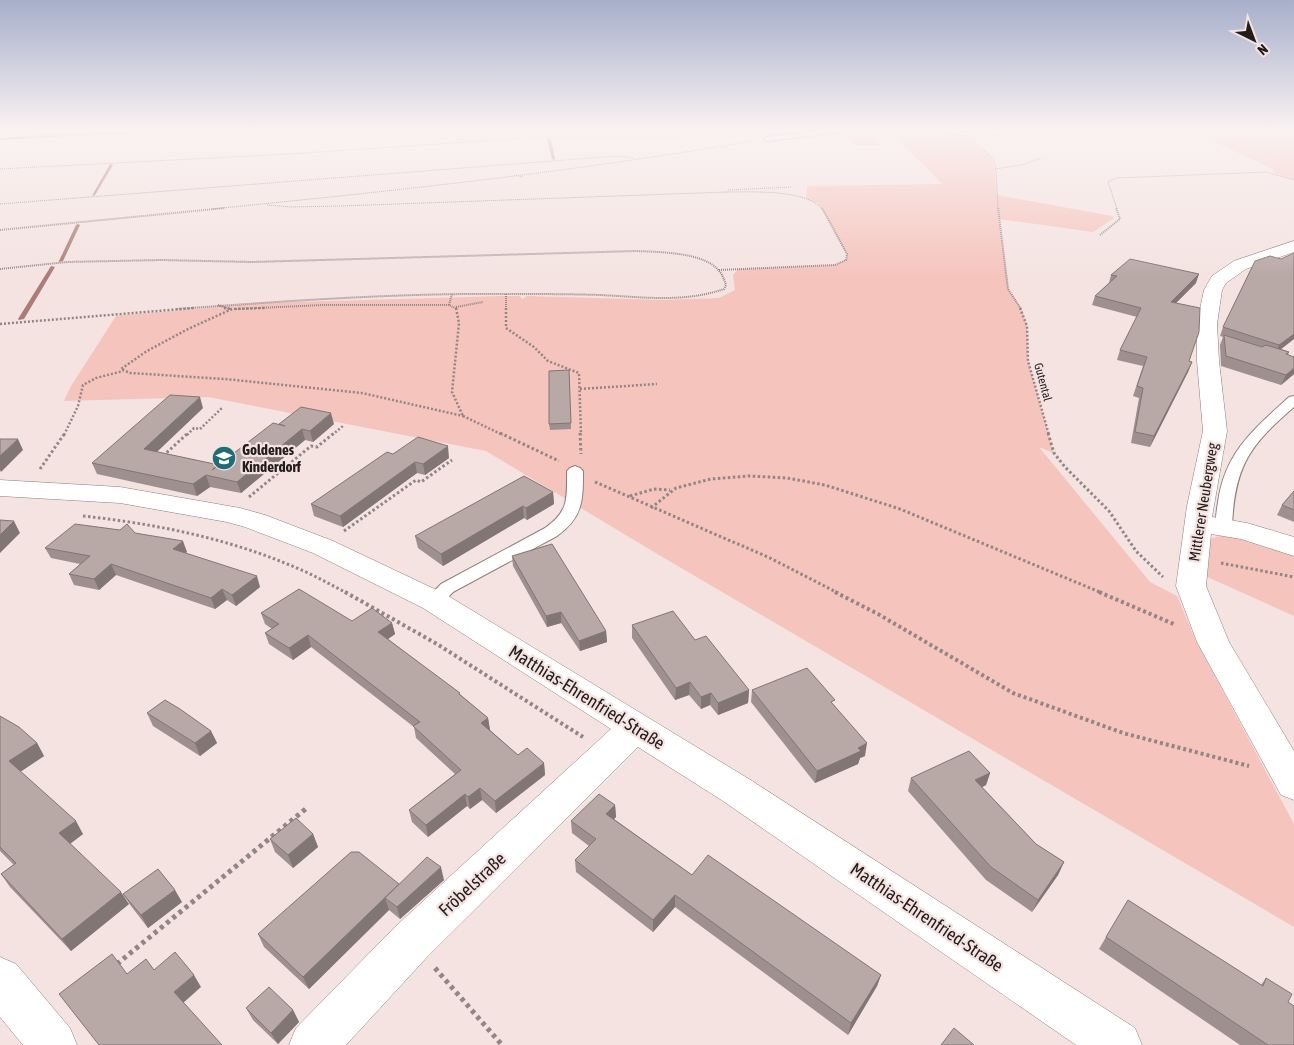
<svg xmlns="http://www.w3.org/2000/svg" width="1294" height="1045" viewBox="0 0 1294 1045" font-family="'Asap Condensed',sans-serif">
<rect width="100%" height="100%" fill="#f4e3e1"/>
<path fill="#f5c4bd" d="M110 130H197L0 140V136Z
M842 130H940L972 134 973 138C999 162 994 161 997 195L1112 216 1114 218 1093 232 999 219 1008 289 1022 310 1027 326 1028 361 1054 453 1039 447 1150 582 1177 596 1195 639 1294 824V927L659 555 486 451 208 397 64 401 71 386 116 316 263 303 502 296H520L522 299 527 296 664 300 719 298 735 290 733 275 738 269 835 265 846 260 847 254 818 203 806 199 807 186 942 184 894 135 876 136 881 145 858 146 831 131Z
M1188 130H1294V180L1274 173 1273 169Z
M1220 536 1246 537 1294 554V616L1205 576 1209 539Z"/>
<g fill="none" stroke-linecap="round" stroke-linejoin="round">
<path fill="#ac7d78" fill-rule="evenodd" d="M545 130H547L549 135H547Z
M131 131 130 133 0 140V138Z
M549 138 551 139 555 160 552 159 547 139Z
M110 164 113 165 95 195 92 196Z
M78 224 80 225 63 261 59 262V261L76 225Z
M51 266 55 267 24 319 19 320 18 319Z"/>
<g stroke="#8e7f7d" stroke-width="2">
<path id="lane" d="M828 130H846L842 132 767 141 763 139 767 137Z
M937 130H954L976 134 972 136 940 132Z
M1294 396V407C1250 445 1235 465 1232 525L1230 528H1218C1214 522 1217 510 1218 502 1225 452 1254 429 1289 397Z
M575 466 580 468 583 471C583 501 583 517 557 536L453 592C445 600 440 609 428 605L425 601 441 584 545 528C569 511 567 499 567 471L570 468Z"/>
</g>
<g stroke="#8e7f7d" stroke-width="1">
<path id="street" d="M978 130H1010C1004 136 972 140 966 134L968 131Z
M1294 241V252L1246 269 1226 283 1222 290 1217 324 1219 361 1227 431 1212 517 1247 523 1294 537V556L1241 539 1211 534 1206 586 1229 642 1294 751V800L1281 795 1197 642 1176 586 1187 506 1203 431 1197 361V324L1204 290 1212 276 1234 261Z
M0 480 120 487 240 508 265 515 333 541 445 594 749 779 1135 1028 1142 1045H1076L723 801 638 747 428 956 346 1045H289L296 1028 396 926 611 729 423 608 313 553 245 527 227 522 120 503 0 496Z
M0 957 16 964 70 1028 77 1045H23L0 1017Z"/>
</g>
<g stroke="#8e7f7d" stroke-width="1">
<path id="secondary" d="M0 130H65L59 134 0 138Z"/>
</g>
<path stroke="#918685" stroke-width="1" stroke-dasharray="1 1" stroke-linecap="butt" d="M539 130 541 137
M75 136 197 130
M721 148H729
M984 150 993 159 996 166 998 209
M0 169 289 154 541 137 751 136
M995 169 1022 165 1041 158
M514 175 523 177
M728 190 792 187
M0 204 617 156 633 158
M267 205 290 207 341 206 727 192C751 192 806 189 822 209
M212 209C393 191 573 172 752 141
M1117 209 1108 182 1117 178 1266 172 1294 180"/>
<path stroke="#918685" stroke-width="2" stroke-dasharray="1 1" stroke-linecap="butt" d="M998 208 1008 289 1021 309
M0 230 225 208
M1100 235 1120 219 1116 208
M0 269 67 262 161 260 252 262 636 251C658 252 705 252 719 271 723 275 724 280 726 285L724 289C684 303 642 297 600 295 569 294 537 294 506 294 396 293 287 301 177 309
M719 270 835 265 846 260 847 254 822 208
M506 294V309
M218 305 230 309
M449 305 452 294
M456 307 483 302
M236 309 323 305H449L457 309"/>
<path stroke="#918685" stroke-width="2.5" stroke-dasharray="2 2" stroke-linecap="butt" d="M224 308 231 309
M264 308 232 309 188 329 147 351 121 369 130 373 225 379 362 393 463 416
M456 308 459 323 452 392 463 416
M506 308V328L534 347 548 361 579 373 581 435
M1020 308 1027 326 1028 361 1049 435
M0 324 194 308
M580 389 657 384
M463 416 503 435
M64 435 78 406 83 385 96 378 123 371
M187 435 194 428 200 429 223 407
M332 435 343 426"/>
<path stroke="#918685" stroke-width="3" stroke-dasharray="2.5 2.5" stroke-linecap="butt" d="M500 433 559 461
M580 433 581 454
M1048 433 1054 453 1065 467 1109 511 1136 551 1163 577
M163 456 188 433
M40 469 65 433
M595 482 770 558 838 593
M630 496 654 489 670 490
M249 497 311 446 317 447 334 433
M651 508 676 488 711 479 749 476 787 478 825 485 900 509 1102 593
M83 516C157 524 231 539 299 569 316 576 331 585 347 593
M344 531 416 480 421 482 452 460
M1221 563 1294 577"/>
<path stroke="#918685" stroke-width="4" stroke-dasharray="3 3" stroke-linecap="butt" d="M345 592 437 644 583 737
M835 592 878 614 1013 693 1123 733 1249 766
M1099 592 1176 625"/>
<path stroke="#918685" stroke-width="5" stroke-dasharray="4 4" stroke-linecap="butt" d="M117 964 308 807
M435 968 502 1045"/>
<use href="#lane" fill="#fff" fill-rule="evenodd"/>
<use href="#street" fill="#fff" fill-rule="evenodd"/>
<use href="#secondary" fill="#fff" fill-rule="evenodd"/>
</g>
<path fill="#9e908f" d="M1281 259V349L1289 352 1288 355 1294 357V374L1281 385 1221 366 1220 345 1223 337 1220 336 1223 327Z
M1111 275 1196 283 1176 303 1189 361 1192 362 1188 372 1150 447 1131 443 1139 398 1133 396 1143 366 1117 360 1120 350 1137 317 1092 305 1095 296 1109 283Z
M569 370 571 429 550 430 549 424Z
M203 408 157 452 219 465 279 424H334L313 442 305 440 241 493 210 487 197 496 97 474 92 463Z
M393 454 449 458 425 475 417 473 343 527 314 516 311 504Z
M1294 491V522L1277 515 1282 505Z
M553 492 554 504 527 520 524 518 443 566 418 548 415 536Z
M135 533 187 552 185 553 260 587 236 606 227 600 215 609 116 575 99 590 74 585 69 574 80 564 51 558 45 548Z
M512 556 606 631 607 642 580 651 561 623 547 627 513 566Z
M261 613 352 621 392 623 395 634 388 639 461 695 488 718 490 730 518 755 544 763 545 775 496 813 482 800 470 809 467 806 428 837 412 822 409 810 455 774 416 738 414 727 311 647 293 660 269 644 265 633 272 629 265 624Z
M632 625 695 640 749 690 748 703 718 715 710 705 701 709 689 695 675 700 632 638Z
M752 690 834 705 865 756 860 758 858 764 815 783 751 702Z
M147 713 211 731 217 743 200 756 153 726Z
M0 716 37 743 44 756 20 772 83 834 70 844 129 904 71 951 10 887 1 874 14 865 0 851Z
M990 773 986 785 982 787 1036 844 1064 862 1058 875 1032 912 986 880 908 791 911 778Z
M615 805 616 817 614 819 692 875 881 975 877 986 848 1035 675 907 653 932 576 872 575 860 589 846 572 833 571 821Z
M313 834 318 847 293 868 275 852 270 839Z
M444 880 400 919 389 910 309 989 264 947 258 934 399 884Z
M123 894 182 902 148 928 131 906Z
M1106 937 1261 985 1266 978 1288 1002 1294 1045H1240L1099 949Z
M246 1008 293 1010 299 1022 278 1044 253 1020Z"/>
<path fill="#817674" d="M1199 274 1196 283 1168 311 1171 302Z
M1294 334V339L1275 354 1279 345Z
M1192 362 1188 372 1150 447 1154 436Z
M1294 368V374L1281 385 1286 375Z
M200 397 203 408 148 460 144 449Z
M331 413 334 424 313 442 310 431Z
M302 429 305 440 241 493 237 482Z
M18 439 23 450 1 472 0 470V456Z
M448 446 449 458 425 475 423 464Z
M415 462 417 473 343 527 340 516Z
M206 475 210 487 197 496 193 484Z
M553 492 554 504 527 520 526 508Z
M523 506 524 518 443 566 441 554Z
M14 521 20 533 0 553V535Z
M183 541 187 552 177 560 173 549Z
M111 564 116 575 99 590 94 579Z
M257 576 260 587 236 606 232 595Z
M222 589 227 600 215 609 211 598Z
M561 612V623L547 627 546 616Z
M392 623 395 634 381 644 378 632Z
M606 631 607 642 580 651 579 641Z
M308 635 311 647 293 660 289 648Z
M690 682 689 695 675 700 676 688Z
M749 690 748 703 718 715V703Z
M711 693 710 705 701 709V697Z
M488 718 490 730 483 735 481 723Z
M211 731 217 743 200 756 195 743Z
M37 743 44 756 17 774 9 761Z
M867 743 865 756 860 758 858 764 815 783 817 771 858 748Z
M544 763 545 775 496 813 495 801Z
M990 773 986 785 971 793 975 780Z
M480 788 482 800 470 809 468 797Z
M465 794 467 806 428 837 426 825Z
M615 805 616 817 607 826 606 814Z
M76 821 83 834 67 846 59 833Z
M313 834 318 847 293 868 288 855Z
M1064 862 1058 875 1032 912 1038 900Z
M441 867 444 880 400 919 397 907Z
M399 884 385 898 389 910 309 989 303 977Z
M175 890 182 902 148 928 141 915Z
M121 892 129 904 71 951 62 939Z
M675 895V907L653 932V920Z
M194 975 201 987 182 1004 174 992Z
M881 975 877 986 848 1035 851 1023Z
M293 1010 299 1022 278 1044 271 1033Z"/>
<path fill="#b8a8a6" stroke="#817674" d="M1294 253V334L1279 345 1223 327 1255 261 1270 256 1281 259Z
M1130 259 1199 274 1171 302 1200 308 1199 332 1189 361 1192 362 1154 436 1135 432 1143 388 1137 386 1147 357 1120 350 1141 308 1095 296 1117 276 1111 275Z
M1224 335 1262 347 1266 345 1289 352 1286 354 1294 357V368L1286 375 1226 356Z
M569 370 571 423 549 424V371Z
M170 395 200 397 144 449 219 465 212 470 273 423 285 426 279 424 301 407 331 413 310 431 302 429 237 482 206 475 193 484 92 463Z
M418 437 448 446 423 464 415 462 340 516 311 504 387 452 393 454Z
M0 439H18L0 456Z
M524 476 553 492 526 508 523 506 441 554 415 536Z
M1294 491V510L1282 505Z
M0 520 14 521 0 535Z
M75 524 120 530 127 524 135 533 183 541 173 549 257 576 232 595 222 589 211 598 111 564 94 579 69 574 90 556 45 548Z
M552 544 606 631 579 641 561 612 546 616 512 556Z
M299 589 352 621 372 608 392 623 378 632 460 693 459 694 488 718 481 723 518 755 527 748 544 763 495 801 480 788 468 797 465 794 426 825 409 810 461 770 413 726 420 722 308 635 289 648 265 633 279 624 261 613Z
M673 611 695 640 706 636 749 690 718 703 711 693 701 697 690 682 676 688 632 625Z
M807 668 835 700 831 702 867 743 858 748 861 751 817 771 752 690Z
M165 700 180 709 211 731 195 743 147 713Z
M0 716 19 727 37 743 9 761 76 821 59 833 121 892 62 939 1 874 16 863 0 847Z
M969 751 990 773 975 780 1036 844 1064 862 1038 900 991 867 911 778Z
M599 794 615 805 606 814 692 875 708 855 881 975 851 1023 675 895 653 920 575 860 596 839 571 821Z
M296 818 313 834 288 855 270 839Z
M351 852H359L399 884 303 977 258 934Z
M427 857 441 867 397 907 385 898Z
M158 869 175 890 141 915 123 894Z
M1128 900 1263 986 1266 978 1292 994 1288 1002 1294 1006V1045H1268L1106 937Z
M175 952 194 975 174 992 222 1045H99L59 994 112 954 127 974 146 959 154 970Z
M269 987 293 1010 271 1033 246 1008Z
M954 1028 974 1045H941Z"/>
<linearGradient id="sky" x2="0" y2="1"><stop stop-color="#a7afcb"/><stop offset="0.47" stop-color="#faf2f2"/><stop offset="1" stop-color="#faf2f2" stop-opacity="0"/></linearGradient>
<rect width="1294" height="276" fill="url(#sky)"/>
<defs>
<g id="school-disc" transform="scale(1.25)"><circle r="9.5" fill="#226c76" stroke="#f4e3e1"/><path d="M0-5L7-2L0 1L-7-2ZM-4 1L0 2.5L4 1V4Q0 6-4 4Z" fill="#fff"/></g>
</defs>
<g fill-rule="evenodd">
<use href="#school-disc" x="224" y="458"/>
</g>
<g text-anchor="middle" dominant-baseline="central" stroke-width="4.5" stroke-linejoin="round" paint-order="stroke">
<g font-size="12" fill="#221c1c" stroke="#f4e3e1">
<text transform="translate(1043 382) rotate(75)">Gutental</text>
</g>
<g font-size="15" font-weight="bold" fill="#221c1c" stroke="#f4e3e1" text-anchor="start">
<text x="242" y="449">Goldenes<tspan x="242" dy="17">Kinderdorf</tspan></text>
</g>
<g font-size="15" fill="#221c1c" stroke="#f4e3e1">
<text transform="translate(1203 502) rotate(-81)">Mittlerer Neubergweg</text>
</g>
<g font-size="18" fill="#221c1c" stroke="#f4e3e1">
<text transform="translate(587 697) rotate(32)">Matthias-Ehrenfried-Straße</text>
<text transform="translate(472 884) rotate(-43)">Fröbelstraße</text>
<text transform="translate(927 917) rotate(34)">Matthias-Ehrenfried-Straße</text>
</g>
</g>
<g transform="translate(1254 40) rotate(138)" stroke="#f4e3e1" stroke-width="4" paint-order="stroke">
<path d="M0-4L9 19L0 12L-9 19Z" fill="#221c1c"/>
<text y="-8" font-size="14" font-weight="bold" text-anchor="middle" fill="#221c1c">N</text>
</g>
</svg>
